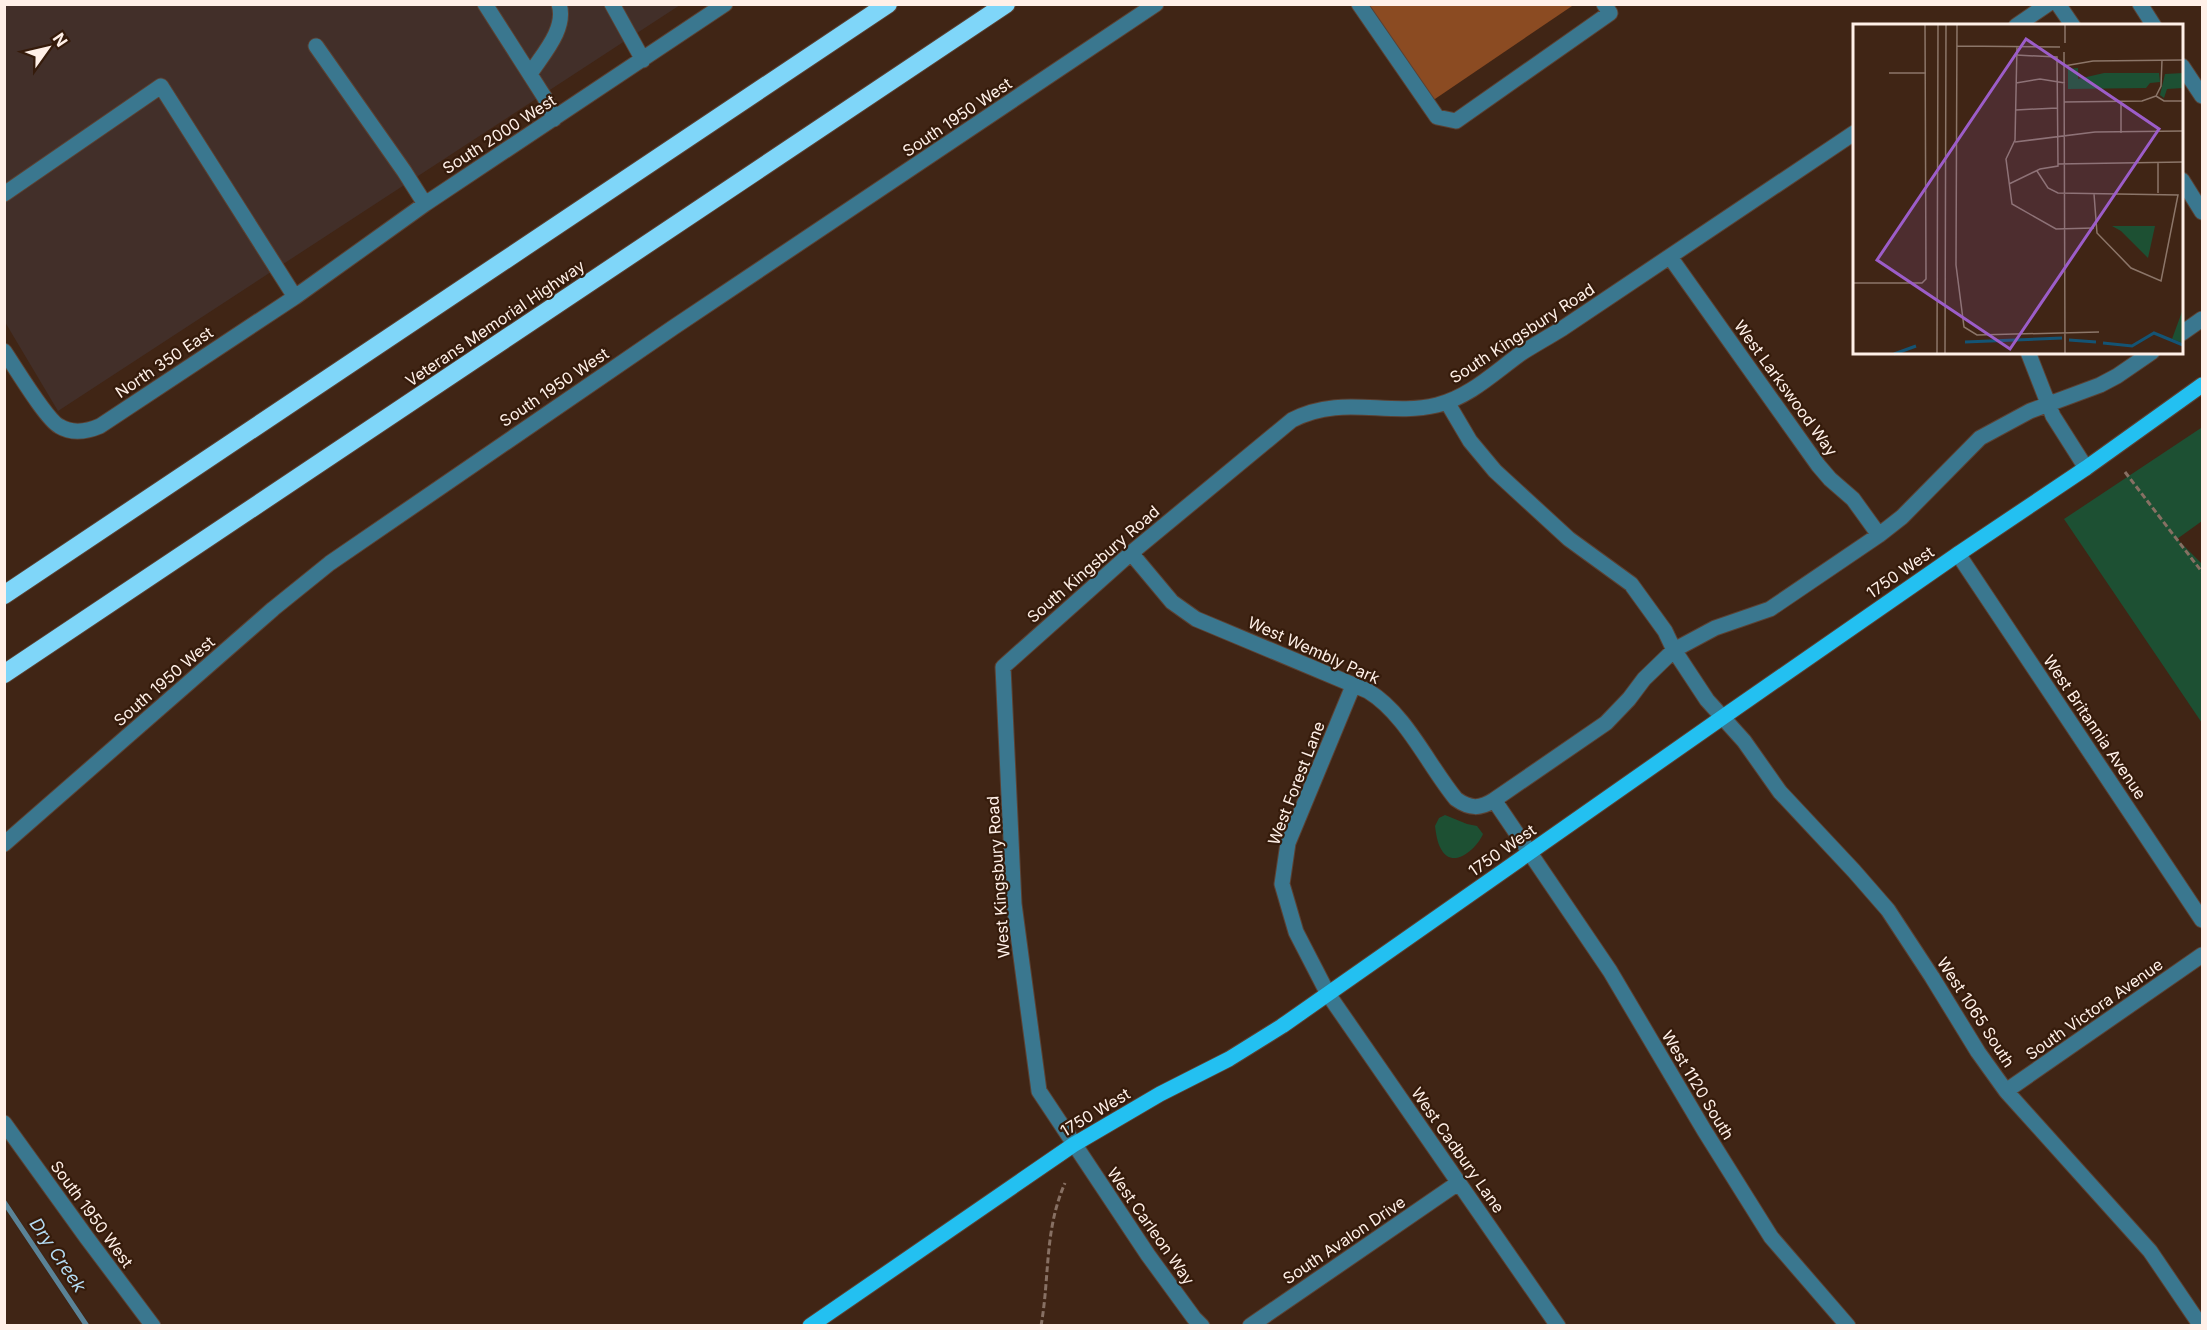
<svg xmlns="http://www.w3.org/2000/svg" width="2207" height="1330" viewBox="0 0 2207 1330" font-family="Inter,sans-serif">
<rect width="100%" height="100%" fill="#402515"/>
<path fill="#422f29" d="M4 5H680L58 411 5 322Z"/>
<path fill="#1d5033" d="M2201 428 2202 521 2177 539 2202 564V723L2064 519Z
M1445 815 1467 824 1477 826 1483 834C1477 848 1453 871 1441 849 1437 842 1436 833 1435 826L1439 818Z"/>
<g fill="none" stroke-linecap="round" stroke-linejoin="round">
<path stroke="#5a8397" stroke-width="5" d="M4 1202 87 1326"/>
</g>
<path fill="#8b4b22" d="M1367 4H1575L1432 101Z"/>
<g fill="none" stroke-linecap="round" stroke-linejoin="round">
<g stroke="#5b4133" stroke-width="17">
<path id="minor" d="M485 4 545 98 554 119
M612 4 643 60
M1359 4 1437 117 1456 121 1610 13 1604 4
M2058 4 2073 26
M2140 4 2154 26
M2016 26 2048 4
M316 46 404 171 425 204
M2182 66 2202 96
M530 74C542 55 567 29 559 4
M2182 180 2202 212
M4 194 161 86 295 297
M1670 257 1818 465 1830 479 1853 499 1879 535
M2182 333 2202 319
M4 351C15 367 46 419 59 426 72 434 86 432 100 426L295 297 425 204 725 4
M2028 352 2053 416 2086 468
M1447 402 1470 441 1495 471 1569 539 1631 584 1665 631 1674 650 1707 700 1744 741 1780 792 1854 871 1888 910 1932 977 1978 1052 2006 1091 2150 1251 2201 1326
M1131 553 1172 602 1196 619 1368 691C1406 714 1428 765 1456 799 1470 809 1480 809 1494 800L1606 723 1629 699 1644 679 1674 650 1715 628 1770 609 1879 535 1902 517 1980 438 2030 411 2100 385 2117 376 2152 352
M1958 554 2202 920
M1353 686 1288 843 1282 884 1296 932 1328 994 1558 1326
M1494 800 1610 971 1704 1130 1771 1237 1848 1326
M4 844 273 609 330 563 674 327 1156 4
M2006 1091 2202 955
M4 1123 87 1238 153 1326
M1202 1326 1194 1318 1148 1255 1039 1091 1014 904 1003 667 1131 553 1292 420C1342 394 1387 417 1437 405 1470 397 1496 371 1523 352 1536 344 1550 336 1563 328L1854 133
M1250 1326 1458 1183"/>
</g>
<g stroke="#5b4133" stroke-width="17">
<path id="major" d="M810 1326 1073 1145 1160 1094 1229 1059 1282 1026 1723 717 1958 554 2086 468 2202 385"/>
</g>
<g stroke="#5b4133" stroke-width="20">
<path id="highway" d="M4 595 888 4
M4 674 1006 4"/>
</g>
<path stroke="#877063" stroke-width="3" stroke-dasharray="6 3" stroke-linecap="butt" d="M2125 472 2202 572
M1041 1326C1050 1275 1044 1231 1065 1183"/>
<use href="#minor" stroke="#3a778f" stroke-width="15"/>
<use href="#major" stroke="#23c0f1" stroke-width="15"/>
<use href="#highway" stroke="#7fd6f9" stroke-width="18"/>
</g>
<g text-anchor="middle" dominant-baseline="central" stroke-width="4.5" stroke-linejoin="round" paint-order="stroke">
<g font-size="16" fill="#fff0e8" stroke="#351b0b">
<text transform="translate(957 117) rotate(-34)">South 1950 West</text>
<text transform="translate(499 134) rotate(-33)">South 2000 West</text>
<text transform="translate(495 323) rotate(-34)">Veterans Memorial Highway</text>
<text transform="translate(1522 333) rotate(-33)">South Kingsbury Road</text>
<text transform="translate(164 362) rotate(-34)">North 350 East</text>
<text transform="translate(554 387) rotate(-34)">South 1950 West</text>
<text transform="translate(1786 388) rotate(54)">West Larkswood Way</text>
<text transform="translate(1093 564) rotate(-41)">South Kingsbury Road</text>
<text transform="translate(1900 572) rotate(-35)">1750 West</text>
<text transform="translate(1314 650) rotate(24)">West Wembly Park</text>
<text transform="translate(164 681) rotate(-41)">South 1950 West</text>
<text transform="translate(2095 727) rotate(56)">West Britannia Avenue</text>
<text transform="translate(1296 783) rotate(-69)">West Forest Lane</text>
<text transform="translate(1502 850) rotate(-35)">1750 West</text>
<text transform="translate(998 877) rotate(-94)">West Kingsbury Road</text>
<text transform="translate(2094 1009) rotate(-35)">South Victora Avenue</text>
<text transform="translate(1976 1012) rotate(57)">West 1065 South</text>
<text transform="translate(1698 1085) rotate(59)">West 1120 South</text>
<text transform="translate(1095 1112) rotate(-31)">1750 West</text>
<text transform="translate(1458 1150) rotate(55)">West Cadbury Lane</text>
<text transform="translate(92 1214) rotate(54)">South 1950 West</text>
<text transform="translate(1151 1226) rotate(55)">West Carleon Way</text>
<text transform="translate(1344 1240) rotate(-34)">South Avalon Drive</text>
</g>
<g font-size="18" font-style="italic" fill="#b4dbf3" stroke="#351b0b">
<text transform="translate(58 1255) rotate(56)">Dry Creek</text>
</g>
</g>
<g transform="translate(1853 24)">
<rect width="330" height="330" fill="#402515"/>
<path d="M225 44V55L251 49H306L307 58 297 59 293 64 215 65V45ZM330 49V64L314 65 311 74 307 71 312 50ZM259 202H302L295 234 268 207ZM330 285V319L319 315Z" fill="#1d5033"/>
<path fill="none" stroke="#145474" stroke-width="3" d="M216 316 243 318M112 318 209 314M250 319 279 322 301 309 330 321M41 330 63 322"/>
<path fill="none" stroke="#8c7669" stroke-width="1.5" d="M104 0 103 241 111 303 124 311 246 308M212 0V19M104 22 207 23M164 22 162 116 153 135 159 180 203 205 241 204M211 28 212 330M211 42 240 37 330 36M36 49H73M163 59 187 55 212 59M303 72 308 62 309 36M303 72 311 77H330M211 78 289 77 303 72M268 78V109M163 86 204 84M162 118 242 108 330 107M205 140 330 138M184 147 195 164 205 169 325 171 308 257 278 244 244 209 241 170M156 160 187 145 205 142 204 33 163 31M305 169V138M0 259H69L73 255 72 0M84 330 85 0M92 330 93 0"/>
<path fill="#9c5dc9" fill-opacity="0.15" stroke="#9c5dc9" stroke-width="3" d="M173 15 306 105 157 325 24 236Z"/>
<rect width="330" height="330" fill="none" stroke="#fff0e8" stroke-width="3"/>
</g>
<rect width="2207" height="1330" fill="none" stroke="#fff0e8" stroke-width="12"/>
<g transform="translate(48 48) rotate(56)" stroke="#351b0b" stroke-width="4.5" paint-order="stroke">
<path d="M0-4.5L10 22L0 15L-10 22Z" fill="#fff0e8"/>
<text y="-9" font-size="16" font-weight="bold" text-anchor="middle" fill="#fff0e8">N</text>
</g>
</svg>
